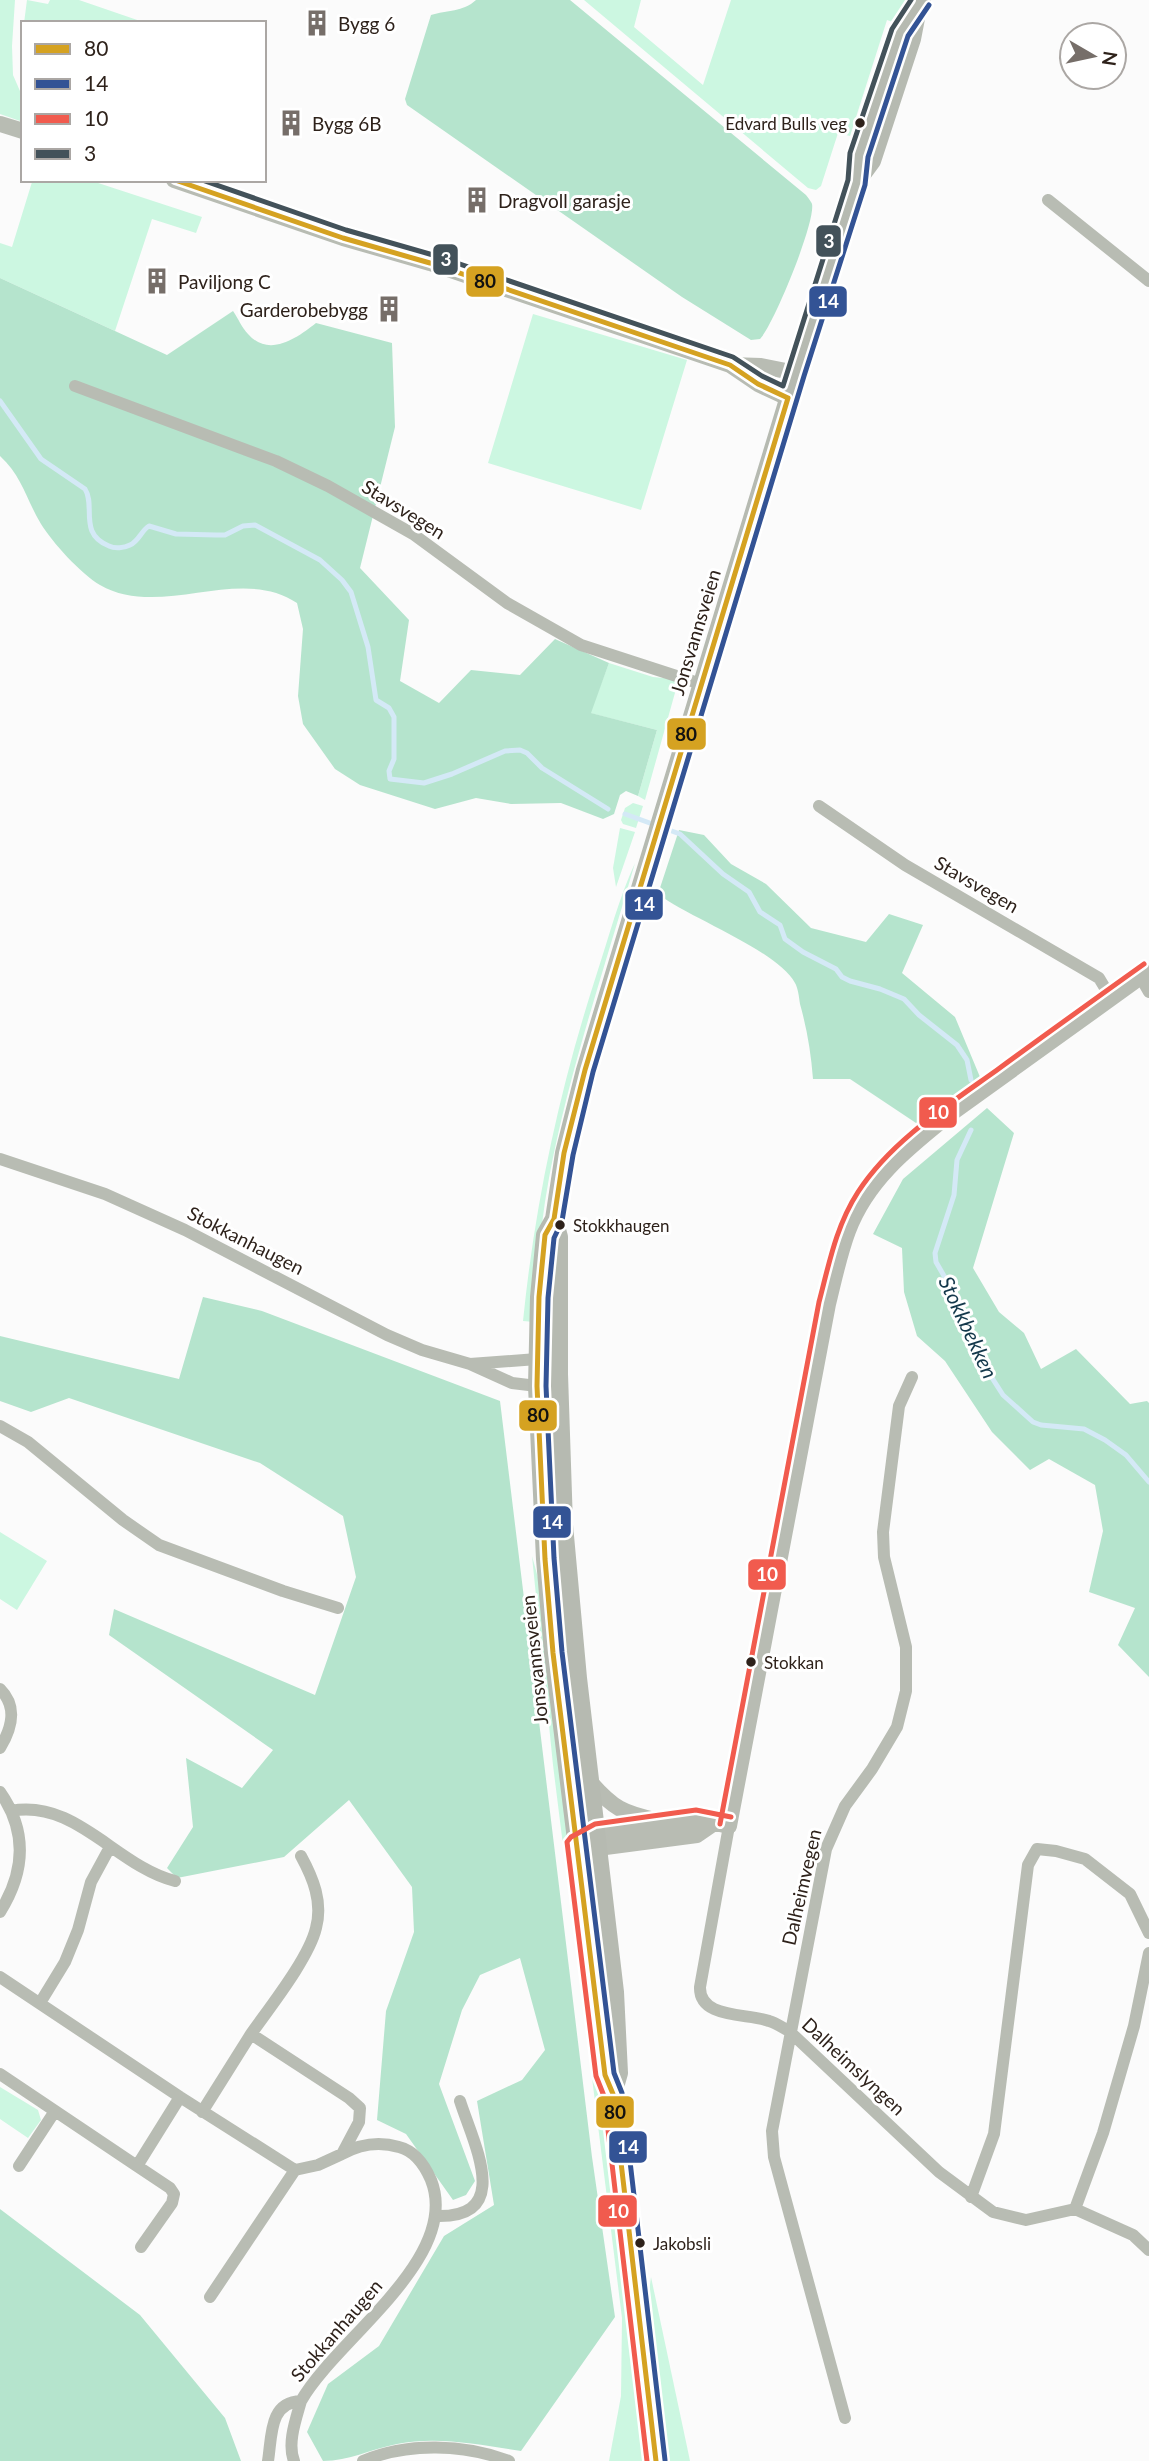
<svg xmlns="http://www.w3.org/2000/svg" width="1149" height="2461" viewBox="0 0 1149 2461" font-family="Lato,sans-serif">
<rect width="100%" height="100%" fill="#fbfbfb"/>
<path fill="#ccf7e1" d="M0 0H15L12 46 13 75 23 98V122L0 114Z
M27 0 48 4 50 0H79L146 23H24Z
M584 0H641L634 27 703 85 731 0H913L901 25 887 20 850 136 838 133 821 186 816 190 808 188Z
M28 180H89L202 217 196 233 152 219 115 331 0 278V243L12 247 32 182Z
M533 314 687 360 641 510 488 463Z
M609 663 653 677 674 679 678 682 645 800 638 796 657 730 590 713Z
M633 803 643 806 636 828 623 824 621 820 625 808Z
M620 828 635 832 616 887 613 868Z
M635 863C605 967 569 1071 549 1178 540 1226 537 1274 534 1322L523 1321C535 1202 560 1087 597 973 609 936 619 898 635 863Z
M551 1531 563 1578 585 1809 565 1645 552 1587Z
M0 1532 47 1561 17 1610 0 1599Z
M532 1556 540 1585 642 2415 644 2461H609L621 2396 622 2318 553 1765Z
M591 1874 594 1876 607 1966 612 2075 589 1875Z
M0 2087 38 2110 41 2120 28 2138 0 2119Z
M651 2277 689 2456 690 2461H668L647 2307Z"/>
<path fill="#b5e4cd" d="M476 0H570L806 195C807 196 812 203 812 204 816 222 773 326 760 339L751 340 682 297 407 105 405 99 431 15C447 10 463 12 476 0Z
M0 278 167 355 233 311C238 318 242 328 248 334 269 358 297 338 316 323L392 343 395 427 360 568 409 620 400 681 439 703 471 670 520 675 555 639 609 663 591 713 657 730 638 796 626 791 620 795 614 814 603 819 561 803 511 804 476 798 435 809 360 785 335 769 303 724 298 696 303 629 297 603C239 564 161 620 100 585 81 574 52 542 41 524 26 499 22 476 0 456Z
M679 830 704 835 731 864 766 884 811 928 866 942 889 914 923 925 902 973 955 1017 980 1077 943 1109 919 1125 850 1079H813C811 1053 807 1029 800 1004 799 997 798 988 795 983 777 950 691 919 658 894Z
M987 1108 1014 1133 973 1268 999 1312 1024 1333 1041 1369 1076 1349 1130 1404 1147 1401 1149 1403V1677L1118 1645 1135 1608 1089 1592 1103 1531 1095 1485 1049 1459 1030 1470 992 1432 945 1361 917 1336 904 1292 902 1248 873 1234 903 1179Z
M203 1297 262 1311 500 1401 592 2157 615 2317 521 2451C480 2445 439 2436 397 2444 371 2449 349 2461 323 2461L307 2432 328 2384 379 2346 444 2236 494 2205 477 2101 522 2080 545 2050 520 1958 480 1975 462 2010 439 2084 475 2181 466 2195 453 2200 406 2134 377 2120 386 2011 414 1932 412 1887 349 1800 284 1857 177 1878 167 1868 193 1827 186 1758 242 1788 273 1750 109 1635 114 1609 315 1695 356 1577 343 1516 260 1463 69 1398 31 1412 0 1401V1336L179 1379Z
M0 2209 140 2315 225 2418 241 2461H0Z"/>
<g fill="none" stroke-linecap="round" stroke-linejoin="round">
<path stroke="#d4e9f6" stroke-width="5" d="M0 401 41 459 85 489C96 506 78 534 109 546 115 549 124 548 130 545 139 541 141 531 149 526L176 534 216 535H225L243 526 255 525 320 560 342 580 351 592 368 647 376 700 389 708 394 717V759L389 771 390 779 424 783 452 774 505 751 520 750 527 753 542 768 608 809
M625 814 680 834 723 874 749 892 760 912 780 925 785 939 803 952 836 969 842 977 850 981 880 989 904 999 919 1015 957 1045 967 1060 971 1080
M971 1130 957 1160 954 1195 935 1253 936 1262 955 1295 987 1370 1003 1395 1033 1422 1041 1425 1084 1429 1105 1440 1126 1455 1149 1482"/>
<path stroke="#b8bcb3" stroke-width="12" d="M1048 200 1149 281
M75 386 276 461 328 486 413 534 507 603 581 645 701 684
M819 806 905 865 1099 978 1111 998
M1141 978 1149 992
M0 1159 105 1194 185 1230 387 1335 422 1350 470 1364 512 1383 537 1386 559 1374 537 1359 470 1364
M0 1426 28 1442 123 1520 159 1545 283 1591 338 1608
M0 1689C18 1707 12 1728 0 1748
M0 1792C28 1832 25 1872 0 1912
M11 1811C76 1799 116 1866 175 1881
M729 1826 700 1987C699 2019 747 2013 769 2021 776 2023 783 2028 789 2031L939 2172 993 2212 1026 2220 1075 2209 1133 2235 1149 2250
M0 1977 180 2097 295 2170 210 2297
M40 2003 65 1962 78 1930 91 1882 110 1847
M251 2034C270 2007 309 1958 316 1928 323 1902 313 1878 301 1856
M0 2074 137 2166
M202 2112 251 2034 349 2098 360 2108 359 2122 342 2154 318 2165 295 2170
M19 2166 55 2111
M971 2197 994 2134 1028 1865 1037 1849 1056 1851 1085 1859 1130 1894 1149 1933
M1075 2209 1103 2133 1134 2026 1149 1953
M435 2216C514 2219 474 2145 460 2101
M141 2247 172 2203 174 2194 170 2188 137 2166 180 2097
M845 2418 774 2157 772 2131 826 1849 845 1806 872 1769 897 1727 906 1691V1647L884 1557 883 1532 899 1406 912 1377
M268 2461C272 2436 269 2402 301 2401 335 2340 462 2258 431 2180 425 2166 415 2151 399 2147 379 2141 360 2144 342 2154
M294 2461C287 2443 296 2419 301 2401
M363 2461C408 2442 464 2444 509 2461"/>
<path stroke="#b8bcb3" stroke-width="16" d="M0 124 23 131
M174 180 343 238 430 263 730 365 758 384 788 398
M730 365 761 366 796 373
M591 1783C613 1808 623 1813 655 1820
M576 1844 596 1833 696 1819 729 1826 828 1304C834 1280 839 1255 848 1231 867 1180 908 1148 949 1115L1149 971
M585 1846 598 1848 697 1835 713 1824"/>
<path stroke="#b6bab1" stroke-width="18" d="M858 180 872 161 912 39 917 13
M554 1219 559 1237V1374L564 1525 578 1678 615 1992 619 2073 613 2094
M656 2461 613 2094 605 2075 553 1653 545 1559 537 1386 539 1297 545 1235 554 1219 564 1153 585 1070 796 373 857 182 859 155 900 32 922 0"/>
<g stroke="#fff" stroke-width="10">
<path id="bus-1" d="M175 180 343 238 430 263 730 365 758 384 788 398
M656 2461 613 2094 605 2075 553 1653 545 1559 537 1386 539 1297 545 1235 554 1219 564 1153 585 1070 788 398"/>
</g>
<g stroke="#fff" stroke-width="10">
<path id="bus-2" d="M665 2460 622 2093 614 2073 562 1652 554 1558 546 1386 548 1298 554 1238 562 1221 573 1155 593 1072 804 376 865 185 868 157 908 36 929 5"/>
</g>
<g stroke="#fff" stroke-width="10">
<path id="bus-3" d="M720 1824 819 1302C829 1264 836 1226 858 1192 891 1141 948 1105 997 1070 1046 1034 1095 999 1144 964
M647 2461 604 2096 596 2076 567 1842 571 1837 595 1824 696 1810 731 1817"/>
</g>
<g stroke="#fff" stroke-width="10">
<path id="bus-4" d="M202 180 346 230 433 255 733 357 762 376 783 386 848 180 850 153 892 29 911 0"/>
</g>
<use href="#bus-1" stroke="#d5a221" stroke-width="5"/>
<use href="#bus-2" stroke="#335395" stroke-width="5"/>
<use href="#bus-3" stroke="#f15b4e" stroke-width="5"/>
<use href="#bus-4" stroke="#43525a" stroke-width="5"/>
</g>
<defs>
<g id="building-bare" transform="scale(2.1)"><path d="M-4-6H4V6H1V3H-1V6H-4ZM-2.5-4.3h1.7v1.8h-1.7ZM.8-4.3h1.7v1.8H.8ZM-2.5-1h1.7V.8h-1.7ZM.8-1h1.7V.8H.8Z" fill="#766e69" stroke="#fff" stroke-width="2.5" paint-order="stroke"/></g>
</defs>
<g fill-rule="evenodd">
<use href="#building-bare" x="317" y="23"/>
<use href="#building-bare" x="291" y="123"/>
<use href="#building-bare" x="477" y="200"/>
<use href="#building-bare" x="157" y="281"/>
<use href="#building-bare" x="389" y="309"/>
</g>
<g fill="#2e221b" stroke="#fff" stroke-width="2.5">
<circle cx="860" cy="123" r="6"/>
<circle cx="560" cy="1225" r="6"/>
<circle cx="751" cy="1662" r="6"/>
<circle cx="640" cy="2243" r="6"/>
</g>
<g text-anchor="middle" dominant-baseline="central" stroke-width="6" stroke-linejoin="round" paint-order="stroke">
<g font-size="17" fill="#2e221b" stroke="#fff" text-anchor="start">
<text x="847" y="123" text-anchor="end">Edvard Bulls veg</text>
<text x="573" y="1225">Stokkhaugen</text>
<text x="764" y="1662">Stokkan</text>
<text x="653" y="2243">Jakobsli</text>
</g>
<g font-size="19" fill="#2e221b" stroke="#fff" text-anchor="start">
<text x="338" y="23">Bygg 6</text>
<text x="312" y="123">Bygg 6B</text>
<text x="498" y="200">Dragvoll garasje</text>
<text x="178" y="281">Paviljong C</text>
<text x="368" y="309" text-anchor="end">Garderobebygg</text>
</g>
<g font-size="19" fill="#2e221b" stroke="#fff">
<text transform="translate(404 509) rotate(32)">Stavsvegen</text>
<text transform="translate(695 632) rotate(-73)">Jonsvannsveien</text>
<text transform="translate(977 884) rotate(30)">Stavsvegen</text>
<text transform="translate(246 1240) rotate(27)">Stokkanhaugen</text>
<text transform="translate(534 1660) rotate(-96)">Jonsvannsveien</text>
<text transform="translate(801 1887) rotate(-77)">Dalheimvegen</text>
<text transform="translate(854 2066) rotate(43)">Dalheimslyngen</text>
<text transform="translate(336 2330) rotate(-49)">Stokkanhaugen</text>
</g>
<g font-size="21" font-style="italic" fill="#14384b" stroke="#fff">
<text transform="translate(969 1327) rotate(65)">Stokkbekken</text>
</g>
</g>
<g stroke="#fff" stroke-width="2.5">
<rect x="815" y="224" width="27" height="34" rx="7" fill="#43525a"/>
<rect x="432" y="243" width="27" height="33" rx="7" fill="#43525a"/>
<rect x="465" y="265" width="40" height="33" rx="7" fill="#d5a221"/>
<rect x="808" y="285" width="40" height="33" rx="7" fill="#335395"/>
<rect x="666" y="717" width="41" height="34" rx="7" fill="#d5a221"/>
<rect x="624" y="888" width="40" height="33" rx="7" fill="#335395"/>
<rect x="918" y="1096" width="40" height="33" rx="7" fill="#f15b4e"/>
<rect x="518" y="1399" width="40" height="33" rx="7" fill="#d5a221"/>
<rect x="532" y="1505" width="40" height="34" rx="7" fill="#335395"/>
<rect x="747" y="1558" width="40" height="33" rx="7" fill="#f15b4e"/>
<rect x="595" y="2095" width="40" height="34" rx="7" fill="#d5a221"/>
<rect x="608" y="2130" width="40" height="34" rx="7" fill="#335395"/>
<rect x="597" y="2194" width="41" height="34" rx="7" fill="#f15b4e"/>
</g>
<g font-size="19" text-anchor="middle" font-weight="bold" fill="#fff">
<text x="829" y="248">3</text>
<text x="446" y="266">3</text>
<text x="828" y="308">14</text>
<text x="644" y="911">14</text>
<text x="938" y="1119">10</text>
<text x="552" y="1529">14</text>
<text x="767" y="1581">10</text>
<text x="628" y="2154">14</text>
<text x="618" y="2218">10</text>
</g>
<g font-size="19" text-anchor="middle" font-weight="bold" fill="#111">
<text x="485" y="288">80</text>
<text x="686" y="741">80</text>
<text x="538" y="1422">80</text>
<text x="615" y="2119">80</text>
</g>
<rect x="21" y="21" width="245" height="161" fill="#ffffff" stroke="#aba7a4" stroke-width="2"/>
<rect x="35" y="44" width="35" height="10" fill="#d5a221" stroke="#aba7a4" stroke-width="2"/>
<text x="84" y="56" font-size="21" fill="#2e221b">80</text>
<rect x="35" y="79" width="35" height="10" fill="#335395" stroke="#aba7a4" stroke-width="2"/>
<text x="84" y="91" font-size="21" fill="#2e221b">14</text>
<rect x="35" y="114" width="35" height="10" fill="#f15b4e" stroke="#aba7a4" stroke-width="2"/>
<text x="84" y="126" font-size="21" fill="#2e221b">10</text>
<rect x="35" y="149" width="35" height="10" fill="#43525a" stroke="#aba7a4" stroke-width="2"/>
<text x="84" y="161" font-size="21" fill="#2e221b">3</text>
<g transform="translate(1093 56) rotate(99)"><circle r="33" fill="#ffffff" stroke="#aba7a4" stroke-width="2"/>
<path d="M0-5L12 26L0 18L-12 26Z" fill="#766e69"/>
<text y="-10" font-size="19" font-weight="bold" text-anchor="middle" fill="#2e221b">N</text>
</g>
</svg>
